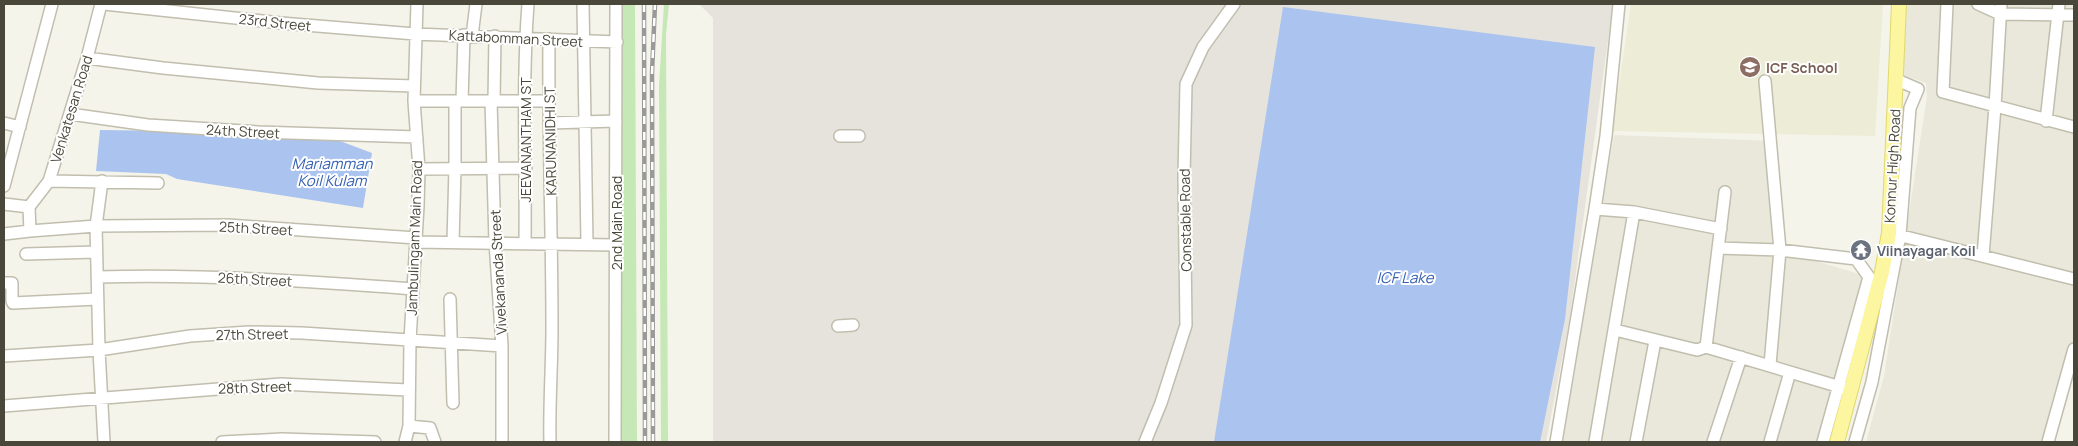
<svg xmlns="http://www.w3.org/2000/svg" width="2078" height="446" viewBox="0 0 2078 446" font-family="Manrope,sans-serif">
<rect width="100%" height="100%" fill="#f5f4eb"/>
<path fill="#e9e8da" d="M1907 4H2074V371L2055 442H1866L1884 376 1927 96 1926 83 1903 75Z
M1614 135 1774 141 1772 248 1866 276 1847 380 1829 442H1563Z"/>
<path fill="#e5e3dc" d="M699 4H1613L1569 323 1546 442H713V18Z"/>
<path fill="#edecd6" d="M1631 4H1883L1875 136 1612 131Z"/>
<path fill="#c6e7b6" d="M620 4H635L637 442H620L619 337 622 175Z
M664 4H669L666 35 668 442H661L659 85Z"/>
<path fill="#abc3ef" d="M1283 7 1595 47 1565 319 1540 442H1214Z
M100 130 258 132 340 141 372 153 363 208 177 179 166 174 96 171Z"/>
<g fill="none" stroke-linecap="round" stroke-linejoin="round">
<g stroke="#c1beae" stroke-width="14">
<path id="minor" d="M104 4 281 23 415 34 617 42
M583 4 587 244
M1947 4 1943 92 2074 127
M1978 4 2000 14 2074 15
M472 36 476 4
M549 39C548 135 552 232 552 328 552 366 549 404 550 442
M87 58 163 68 318 83 414 86
M414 101H549
M462 101 464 35
M491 101 495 242 502 346V442
M494 101 495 36
M70 114 148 125 258 132 417 137
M2046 121 2059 4
M4 123 20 127
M549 123 616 121
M840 136H859
M419 169 526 168
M49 181 158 183
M102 181 96 226 228 225 416 238
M4 186 52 4
M4 204 29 207
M29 207 30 231 96 226 99 350 104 442
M29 207 49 181 87 58 101 4
M1595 209 1634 212 1721 229
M4 234 30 231
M1894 234 2074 279
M416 242 616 245
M453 242 455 168V101
M525 242C526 163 522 83 528 4
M1718 248 1780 250 1765 81
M26 254 96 252
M1983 256 1995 107 2001 4
M98 277C203 274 308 281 413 289
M4 283H12V301L13 303 97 299
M450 299 453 403
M838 326 853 325
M1615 330 1697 350 1706 347 1847 389
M1706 347 1725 192
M4 356 99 350 190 336 249 332 302 333 502 346
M1770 365 1780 250 1856 259 1869 277 1823 442
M4 406 281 384 408 390
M409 426 430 428 435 442
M222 442 282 439 375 442
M405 442 409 426 410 340 418 206 419 169 414 101 417 4
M615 442 616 4
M1145 442 1161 403 1186 325 1184 176 1186 84 1203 47 1234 4
M1556 442 1595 209 1606 136 1619 4
M1595 442 1634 212
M1636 442 1655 341
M1713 442 1741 357
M1770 442 1790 372
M1855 442 1872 382 1900 235 1910 108 1918 89 1897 80
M2048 442 2074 349"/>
</g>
<g stroke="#e0d86e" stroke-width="16">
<path id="major" d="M1837 442 1882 272 1889 233 1899 4"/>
</g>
<use href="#minor" stroke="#fff" stroke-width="11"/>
<use href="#major" stroke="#fbf69f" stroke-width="14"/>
<g stroke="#999" stroke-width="4.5">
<path id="rail" d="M644 4 645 442
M653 442 652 73 655 4"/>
</g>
<use href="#rail" stroke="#fff" stroke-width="2.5" stroke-dasharray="8" stroke-linecap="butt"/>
</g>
<defs>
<g id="school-disc" transform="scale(1.125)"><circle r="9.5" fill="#8d6e63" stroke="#fff"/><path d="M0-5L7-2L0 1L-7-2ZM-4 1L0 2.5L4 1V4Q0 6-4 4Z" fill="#fff"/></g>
<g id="temple-disc" transform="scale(1.125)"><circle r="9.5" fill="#6b7280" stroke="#fff"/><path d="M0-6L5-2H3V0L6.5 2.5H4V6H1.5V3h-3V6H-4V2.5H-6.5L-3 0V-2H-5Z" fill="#fff"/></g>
</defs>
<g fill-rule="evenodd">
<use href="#school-disc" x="1750" y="67"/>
<use href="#temple-disc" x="1861" y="250"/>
</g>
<g text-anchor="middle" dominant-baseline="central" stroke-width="4" stroke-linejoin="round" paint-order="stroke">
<g font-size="14" fill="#494739" stroke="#fff">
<text transform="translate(275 22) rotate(6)">23rd Street</text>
<text transform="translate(516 38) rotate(3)">Kattabomman Street</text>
<text transform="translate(71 109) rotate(-73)">Venkatesan Road</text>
<text transform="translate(243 131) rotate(3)">24th Street</text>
<text transform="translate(525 140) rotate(-90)">JEEVANANTHAM ST</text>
<text transform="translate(550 141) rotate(-91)">KARUNANIDHI ST</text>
<text transform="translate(1892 166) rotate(-87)">Konnur High Road</text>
<text transform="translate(1185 220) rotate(-91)">Constable Road</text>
<text transform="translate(616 223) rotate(-90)">2nd Main Road</text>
<text transform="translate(256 228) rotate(3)">25th Street</text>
<text transform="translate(414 238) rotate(-88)">Jambulingam Main Road</text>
<text transform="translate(498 272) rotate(-93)">Vivekananda Street</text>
<text transform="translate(255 279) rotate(3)">26th Street</text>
<text transform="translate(252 334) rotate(-1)">27th Street</text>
<text transform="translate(255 387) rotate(-2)">28th Street</text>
</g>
<g font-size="14" font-weight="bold" fill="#785e54" stroke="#fff" text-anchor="start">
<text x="1766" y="67">ICF School</text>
</g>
<g font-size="14" font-weight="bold" fill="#5b616d" stroke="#fff" text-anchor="start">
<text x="1877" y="250">Viinayagar Koil</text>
</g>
<g font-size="15" font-style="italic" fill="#3560b3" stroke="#fff">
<text x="332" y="163">Mariamman<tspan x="332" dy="17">Koil Kulam</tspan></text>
<text x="1405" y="277">ICF Lake</text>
</g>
</g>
<rect width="2078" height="446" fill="none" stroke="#494739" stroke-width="10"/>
</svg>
